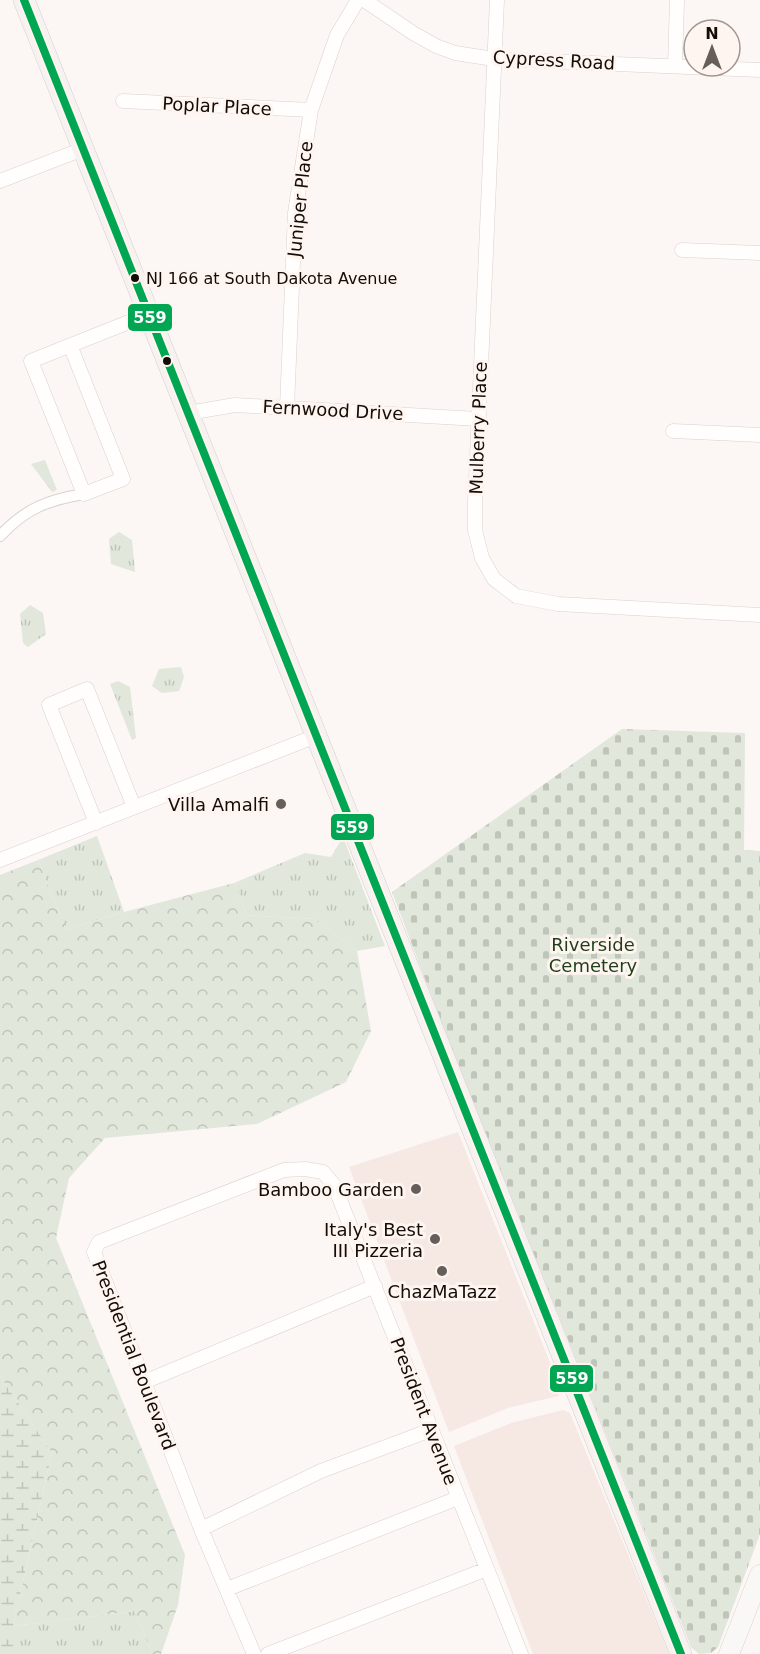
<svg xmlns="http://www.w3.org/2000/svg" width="760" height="1654" viewBox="0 0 760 1654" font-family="'DejaVu Sans',sans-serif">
<defs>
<pattern id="grass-tufts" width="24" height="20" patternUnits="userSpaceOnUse" patternTransform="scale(1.5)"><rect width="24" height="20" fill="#e1e7db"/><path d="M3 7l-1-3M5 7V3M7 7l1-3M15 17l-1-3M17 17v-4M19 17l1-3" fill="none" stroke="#c0c5ba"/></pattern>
<pattern id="forest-crowns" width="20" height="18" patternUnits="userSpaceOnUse" patternTransform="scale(1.5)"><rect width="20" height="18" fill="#e1e7db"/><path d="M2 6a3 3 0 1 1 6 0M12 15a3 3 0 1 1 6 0" fill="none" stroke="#c0c5ba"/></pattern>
<pattern id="wetland-marsh" width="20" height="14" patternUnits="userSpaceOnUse" patternTransform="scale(1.5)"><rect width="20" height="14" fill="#e1e7db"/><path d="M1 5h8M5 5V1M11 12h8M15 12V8" fill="none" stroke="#c0c5ba"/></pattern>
<pattern id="cemetery-stones" width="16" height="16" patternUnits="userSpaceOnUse" patternTransform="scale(1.5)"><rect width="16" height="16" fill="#e1e7db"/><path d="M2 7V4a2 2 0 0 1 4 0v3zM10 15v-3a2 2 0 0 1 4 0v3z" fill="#c0c5ba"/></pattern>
</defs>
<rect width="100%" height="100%" fill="#fcf6f4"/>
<path fill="#f6e9e3" d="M458 1132 561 1390 558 1396 508 1408 449 1432 349 1167Z
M563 1410 570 1413 669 1654H533L454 1446 511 1423Z"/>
<path fill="url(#grass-tufts)" d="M45 460 57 490 52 492 31 464Z
M119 532 132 540 135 572 111 564 109 539Z
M30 605 43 613 46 634 28 647 23 643 20 614Z
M181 667 184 677 179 691 162 693 152 686 159 669Z
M118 681 130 687 136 738 132 740 110 684Z
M97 836 124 912 66 930 38 860Z
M343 837 385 946 357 951 314 919 247 915 234 883 305 853 331 857Z
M135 1611 152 1654H13V1626Z"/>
<path fill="url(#forest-crowns)" d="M38 860 66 930 124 912 234 883 247 915 314 919 357 951 371 1031 346 1082 257 1124 105 1138 69 1178 56 1238 185 1555 178 1605 161 1654H152L135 1611 13 1626 52 1453 0 1376V875Z"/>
<path fill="url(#wetland-marsh)" d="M0 1376 52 1453 13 1626V1654H0Z"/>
<path fill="url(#cemetery-stones)" d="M622 729 745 733 744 850 760 851V1534L718 1647 711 1653 699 1654 691 1647 449 1042 392 892Z"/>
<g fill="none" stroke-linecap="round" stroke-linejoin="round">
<g stroke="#d8d2ce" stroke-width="12">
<path id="pedestrian" d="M0 536C25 509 47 500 84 494"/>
</g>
<g stroke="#d8d2ce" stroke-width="15">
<path id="minor" d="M364 0 413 33 436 46 455 53 494 59 760 70
M497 0 475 503V530L482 558 494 579 516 596 558 604 760 615
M675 66 677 0
M123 101 311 110
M0 181 83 149
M682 250 760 253
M70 345 123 479 84 494 31 361 149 314
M287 408 295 213 311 110 337 35 358 0
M188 413 235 405 478 419
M673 431 760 435
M96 823 49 705 87 689 134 807
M0 860 316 736
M144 1382 375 1286
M201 1529 321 1471 431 1430
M227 1589 458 1498
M254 1654 201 1529 94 1252 99 1242 284 1170 305 1169 323 1172 334 1185 521 1654
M268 1654 487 1569"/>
</g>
<g stroke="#d8d2ce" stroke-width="21">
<path id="secondary" d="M729 1654 760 1575"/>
</g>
<g stroke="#d4d0ce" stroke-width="22">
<path id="primary" d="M24 0 681 1654"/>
</g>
<use href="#pedestrian" stroke="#fffefd" stroke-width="10"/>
<use href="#minor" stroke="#fffefd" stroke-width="14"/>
<use href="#secondary" stroke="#faf8f7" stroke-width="20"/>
<use href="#primary" stroke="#f7f2f0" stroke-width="21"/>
<g stroke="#fff5f0" stroke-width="12">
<path id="bus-1" d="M24 0 681 1654"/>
</g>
<use href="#bus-1" stroke="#00a651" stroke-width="8"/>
</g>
<g fill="#130c07" stroke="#fff5f0" stroke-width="2">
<circle cx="135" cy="278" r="5"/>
<circle cx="167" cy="361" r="5"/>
</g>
<g fill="#655e5a" stroke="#fff5f0" stroke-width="2">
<circle cx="281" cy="804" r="6"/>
<circle cx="416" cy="1189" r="6"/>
<circle cx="435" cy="1239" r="6"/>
<circle cx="442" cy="1271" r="6"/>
</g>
<g text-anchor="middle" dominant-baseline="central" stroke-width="6" stroke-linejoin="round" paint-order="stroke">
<g font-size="16" fill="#130c07" stroke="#fff5f0" text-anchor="start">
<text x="146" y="278">NJ 166 at South Dakota Avenue</text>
</g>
<g font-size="18" fill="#130c07" stroke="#fff5f0">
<text transform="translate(554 60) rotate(3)">Cypress Road</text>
<text transform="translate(217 106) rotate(3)">Poplar Place</text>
<text transform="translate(300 199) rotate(-84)">Juniper Place</text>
<text transform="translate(333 410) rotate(3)">Fernwood Drive</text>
<text transform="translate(478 428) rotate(-88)">Mulberry Place</text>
<text transform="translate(134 1355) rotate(69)">Presidential Boulevard</text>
<text transform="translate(424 1411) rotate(69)">President Avenue</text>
</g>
<g font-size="18" fill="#130c07" stroke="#fff5f0" text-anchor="end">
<text x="269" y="804">Villa Amalfi</text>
<text x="404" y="1189">Bamboo Garden</text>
<text x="423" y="1229">Italy's Best<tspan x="423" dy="21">III Pizzeria</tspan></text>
<text x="442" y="1291" text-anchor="middle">ChazMaTazz</text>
</g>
<g font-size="18" fill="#1f3e17" stroke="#fff5f0">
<text x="593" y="944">Riverside<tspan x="593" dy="21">Cemetery</tspan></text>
</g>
</g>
<g stroke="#fff5f0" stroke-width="2">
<rect x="127" y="303" width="46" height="29" rx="6" fill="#00a651"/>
<rect x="330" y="813" width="45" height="28" rx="6" fill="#00a651"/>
<rect x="549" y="1364" width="45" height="29" rx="6" fill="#00a651"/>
</g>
<g font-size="16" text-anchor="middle" font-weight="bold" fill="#fff">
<text x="150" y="323">559</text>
<text x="352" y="833">559</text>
<text x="572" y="1384">559</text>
</g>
<g transform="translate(712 48)"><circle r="28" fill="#fff5f0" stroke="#a19893" stroke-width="1.5"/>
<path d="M0-4.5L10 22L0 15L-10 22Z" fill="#655e5a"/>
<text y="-9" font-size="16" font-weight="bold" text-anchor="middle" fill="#130c07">N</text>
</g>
</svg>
